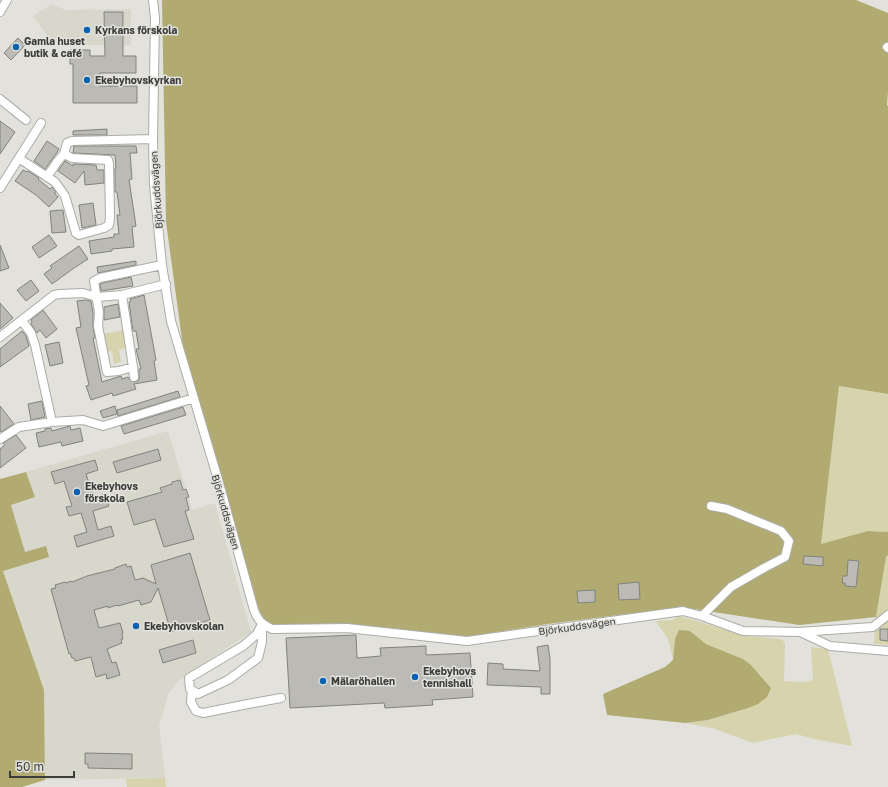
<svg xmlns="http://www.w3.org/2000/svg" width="888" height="787" viewBox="0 0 888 787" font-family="'Golos Text',sans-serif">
<rect width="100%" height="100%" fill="#e2e1dc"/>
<path fill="#d8d7cb" d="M52 4 65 10 131 9V45H54L33 16Z
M168 431 192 510 215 503 251 632 179 680 168 694 162 717 159 725 165 778 45 780 44 690 3 570 49 556 25 552 11 504 35 497 26 472Z"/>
<path fill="#d7d3ad" d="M125 330 129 347 119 350 121 362 114 364 112 351 107 352 103 334Z
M839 386 888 394V532L868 531 821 545Z
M888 555V645L874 644 876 617 886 557Z
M680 616 746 636 782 639 785 644 784 681 804 682 813 680 811 647 828 649 852 746 814 739 796 734 753 743 712 728 685 723 709 720 748 708 771 688 751 665 743 659 706 644 690 631 675 639 673 659 668 639 656 621 672 620Z
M165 778 166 787H127L126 779Z"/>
<path fill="#b1ab72" d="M162 0H856L888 13V92L887 105 888 106V394L839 386 821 544 868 531 888 532V555L886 557 876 617 799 625 681 607 548 624 465 637 339 623 276 626 265 620 258 609 184 354 166 222Z
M26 472 35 497 11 505 25 552 46 546 49 557 3 571 44 690 45 780 22 787H0V479Z
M679 630 690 631 706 644 743 659 751 665 771 688 767 697 758 704 748 708 708 720 685 723 607 715 603 694 665 667 673 660 675 639Z"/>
<path fill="#bbbab5" stroke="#82827d" d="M104 12H123V56H136V73H100V86H137V103H73V64H70V50H90V56H105Z
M18 38 25 45 11 60 4 53Z
M0 121 15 132 0 154Z
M107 129V135H73V131Z
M47 141 59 149 56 154 45 169 34 161Z
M74 146H136L137 153H130L132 179 129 180 136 226 132 227 134 247 112 249V251L91 254 89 241 114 237V234H119L117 215H120L117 192H115V168H116L115 155 73 153Z
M65 161 73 166V164L96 165 97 170H104V183L85 185 84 171 75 183 58 171Z
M23 170 27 172 28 171 39 178 38 179 50 189 52 187 56 192 54 193 58 197 49 207 36 195 15 181Z
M93 203 96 225 82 228 79 205Z
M63 210 66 232 52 233 50 211Z
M49 235 57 246 39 258 32 247Z
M0 245 9 268 0 271Z
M79 246 88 259 74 268 52 284 44 274 52 268 50 266Z
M136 261V265L98 273 97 267Z
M131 277 133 286 101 291 100 284 102 283Z
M31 280 39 291 26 301 17 290Z
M144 295 156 360 154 361 157 380 134 384 136 389 113 396 112 393 91 400 86 386 89 385 76 328 81 327 77 301 86 300 91 301 93 313V326L95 338H93L102 382 121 376 122 379 128 377 130 380 134 382 139 380V369H141L136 349H139L136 331H133L129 302 131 301 130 299Z
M0 303 13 318 0 329Z
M118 304 120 317 104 320V307Z
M43 310 57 329 46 338 40 330 37 333 31 324 32 322 31 320Z
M22 331 26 336 29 346 0 367V349Z
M59 342 63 363 50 366 45 345Z
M178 391 180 397 118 416 117 410Z
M42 401 45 417 31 420 28 404Z
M0 406 14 424 1 432 0 430Z
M115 406 117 414 103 418 100 411Z
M183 407 186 415 124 434 121 426Z
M70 426 71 430 80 428 83 441 62 446 61 442 39 447 36 433 45 431V429L51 428 52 431Z
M16 435 26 448 0 468V449L5 445 3 443Z
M158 449 161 460 117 473 113 462Z
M95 460 98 470 86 474 94 498 105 494 109 506 93 511 98 530 111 526 114 536 77 547 74 536 87 532 81 513 69 516 66 507 72 506 64 481 55 484 51 472Z
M180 480 183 490 186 489 189 497 186 498 189 510 185 511 194 539 164 547 155 519 134 525 127 502 162 492 160 488 172 484V482Z
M190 553 210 620 171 632 158 588 151 602 141 605 139 600 118 606 117 605 108 608V606L94 610 99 628 120 623 123 633 122 634 123 639H121L122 643 107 649 112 663 116 662 120 675 107 679 106 674 96 677 91 657 75 661 74 658H72L70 653 69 654 51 589 56 588 55 585 65 582 66 583 71 581 72 582 87 576 115 569V568L126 564 127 567 131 566 135 580 143 578 156 584 151 565Z
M804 556 823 557V566L803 564Z
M848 560 859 561 856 587 845 586V583H842L843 576H847Z
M639 582 640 599 619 600 618 584Z
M595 590V602L578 603 577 591Z
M880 629H888V641L880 640Z
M356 635 357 658 381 656 380 648 426 646V655L470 653 473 697 432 700 433 705 385 708 384 703 290 708 286 638Z
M193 640 196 653 163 663 159 650Z
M548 645 550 659V694H541V687L487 685 488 663 503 664V669L540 671 537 647Z
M85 753 132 754V769L88 768V764H85Z"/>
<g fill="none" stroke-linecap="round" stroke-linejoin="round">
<g stroke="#acaca7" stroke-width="10">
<path id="minor" d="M153 0 155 18 153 139 154 186 162 265 171 321 219 483 254 610C258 621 262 624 272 629L347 628 467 641 683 611 702 616 743 631 799 632 873 627 888 615
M0 12 7 0
M887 47 888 48
M0 99 26 120
M20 159 55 182 65 196 76 233 79 235 104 228 109 225 110 217 109 164 108 160 72 158 64 154 67 143 72 141 153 139
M47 177 57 162 64 154
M0 188 41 123
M122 295 133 367 119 371 107 372 98 326 99 313 94 281 100 278 162 265
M22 321 31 333 35 345 52 422
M0 337 54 295 60 294 83 293 97 297 122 295 166 284
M133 367 134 377
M0 439 19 427 52 422 83 420 103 426 194 398
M702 616 731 587 764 568 785 557 789 541 781 531 727 509 711 506
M262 624V642L258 658 228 680 198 694 190 689 189 678 243 646 257 634Z
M800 632 830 646 888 651
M192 691 191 702 196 711 203 713 253 703 281 698"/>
</g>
<use href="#minor" stroke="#fff" stroke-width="8"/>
</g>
<g fill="#0b61af" stroke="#e2e1dc" stroke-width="1.5">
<circle cx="87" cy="30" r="4"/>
<circle cx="16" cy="47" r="4"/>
<circle cx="87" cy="80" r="4"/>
<circle cx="77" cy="492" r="4"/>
<circle cx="136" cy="626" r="4"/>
<circle cx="415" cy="677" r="4"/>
<circle cx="323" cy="681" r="4"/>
</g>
<g text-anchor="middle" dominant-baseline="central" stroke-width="3" stroke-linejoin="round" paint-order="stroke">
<g font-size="10" font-weight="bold" fill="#3c3c3a" stroke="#e2e1dc" text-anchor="start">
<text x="95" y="30">Kyrkans förskola</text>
<text x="24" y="41">Gamla huset<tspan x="24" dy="12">butik &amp; café</tspan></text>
<text x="95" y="80">Ekebyhovskyrkan</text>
<text x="85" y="486">Ekebyhovs<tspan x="85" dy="12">förskola</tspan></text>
<text x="144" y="626">Ekebyhovskolan</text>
<text x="423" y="671">Ekebyhovs<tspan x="423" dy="12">tennishall</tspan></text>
<text x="331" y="681">Mälaröhallen</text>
</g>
<g font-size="10" fill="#3c3c3a" stroke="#e2e1dc">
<text transform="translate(156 190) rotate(-94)">Björkuddsvägen</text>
<text transform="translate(226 512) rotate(74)">Björkuddsvägen</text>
<text transform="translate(577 626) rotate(-8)">Björkuddsvägen</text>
</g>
</g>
<path d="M10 771v6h64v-6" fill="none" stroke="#3c3c3a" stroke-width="2"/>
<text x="16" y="771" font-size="12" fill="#3c3c3a" stroke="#e2e1dc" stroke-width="3" paint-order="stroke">50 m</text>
</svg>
